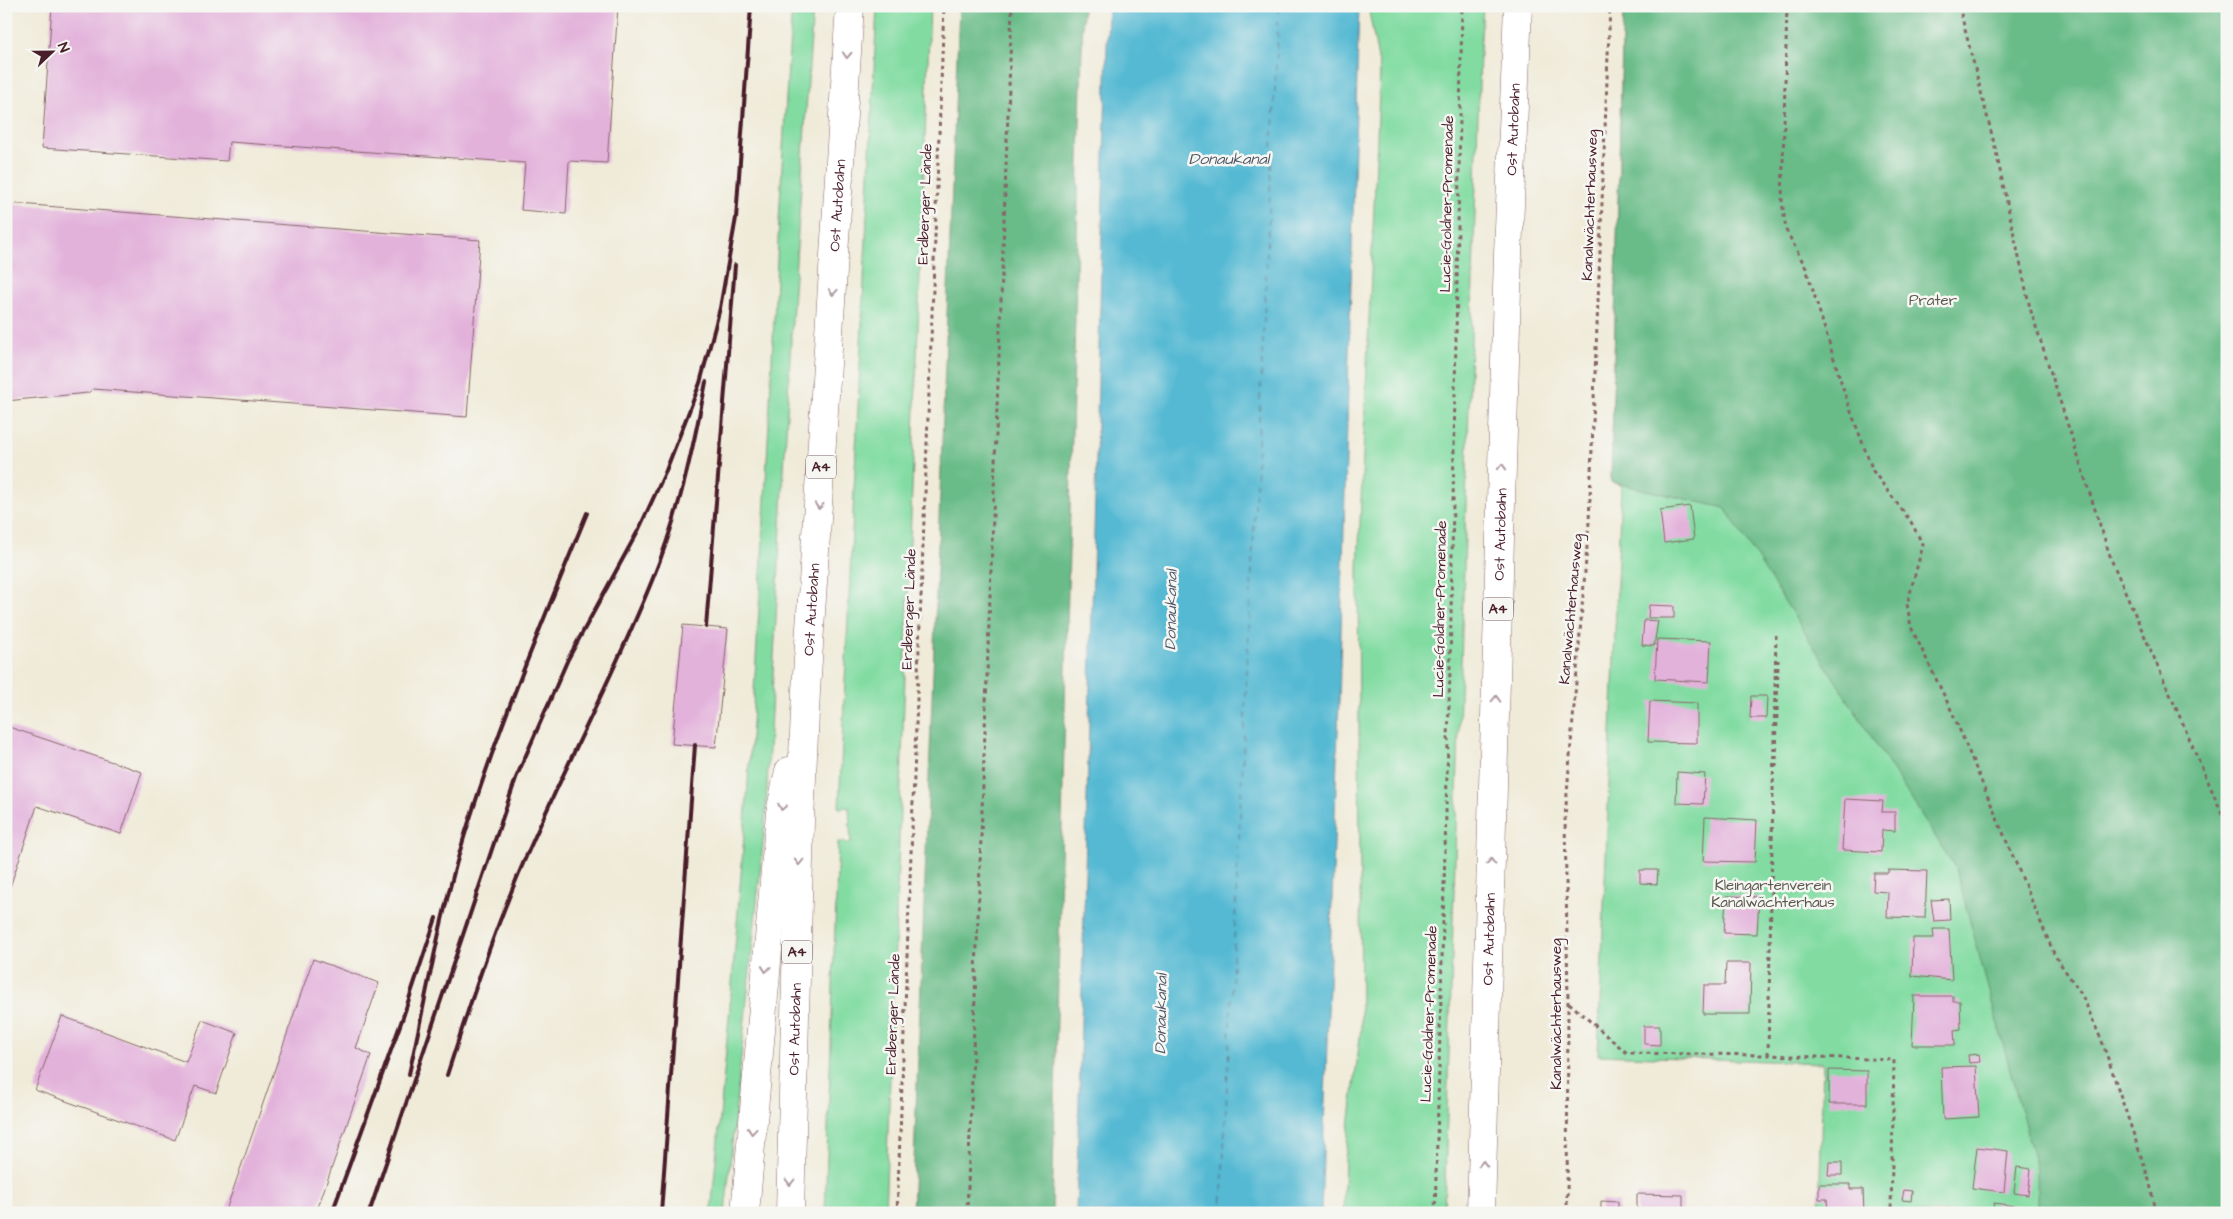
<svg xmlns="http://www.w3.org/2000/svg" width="2233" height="1219" viewBox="0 0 2233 1219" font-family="'Architects Daughter',sans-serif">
<rect width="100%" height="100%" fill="#f6f6f2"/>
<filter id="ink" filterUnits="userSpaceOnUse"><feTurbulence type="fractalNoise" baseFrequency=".02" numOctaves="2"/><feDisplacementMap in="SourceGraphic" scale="10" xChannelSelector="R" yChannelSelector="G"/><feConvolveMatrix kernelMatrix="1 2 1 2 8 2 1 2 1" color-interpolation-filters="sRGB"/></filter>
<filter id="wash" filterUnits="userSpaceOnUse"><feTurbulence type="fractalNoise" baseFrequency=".0096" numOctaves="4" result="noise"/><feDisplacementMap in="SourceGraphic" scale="20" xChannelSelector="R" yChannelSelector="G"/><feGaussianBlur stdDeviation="1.12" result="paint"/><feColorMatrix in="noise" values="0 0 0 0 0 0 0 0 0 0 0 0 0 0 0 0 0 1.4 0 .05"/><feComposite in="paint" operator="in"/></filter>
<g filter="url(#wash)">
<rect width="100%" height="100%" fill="#f0ebd9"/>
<path fill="#82dca2" stroke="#667e66" d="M792 6H813L792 321 765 824 725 1213H711C729 1023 746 834 757 643 770 431 777 218 792 6Z
M877 6H930L885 1213H825L838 842 851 843 849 807 839 808Z
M1368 6H1483L1480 52 1444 1213H1343L1345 1159 1361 1029 1358 569 1380 70Z
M1623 6H2227V1213H1819L1823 1063 1598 1055 1621 485 1611 482Z"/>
<path fill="#69bc88" stroke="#5a6e5a" d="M959 6H1083L1052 1213H912Z
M1623 6H2227V1213H2037V1170L1956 869 1725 508 1611 482Z"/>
<path fill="#55b9d3" stroke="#506c7f" d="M1108 6H1359L1339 702 1321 1213H1076Z"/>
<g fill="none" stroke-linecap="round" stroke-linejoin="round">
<path stroke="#4e5566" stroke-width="1" stroke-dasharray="6 5" stroke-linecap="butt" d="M1221 1213 1279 6"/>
</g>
<g id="blocks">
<path fill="#e3b2db" d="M52 6H618L607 163 569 161 566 214 521 210 525 163 229 142 227 161 42 148Z
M6 203 480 240 467 417 93 389 88 393 6 401Z
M1690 506 1694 539 1664 543 1660 510Z
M1649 605 1674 606V618H1648Z
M1644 620 1658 621 1654 646 1642 645Z
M683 625 728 629 716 747 672 744Z
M1657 639 1711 641 1709 682 1655 679Z
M1751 696H1767L1766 718H1750Z
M1650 701 1697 703V743L1648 742Z
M6 726 142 772 121 834 37 806 7 896Z
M1677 772 1705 774 1703 804 1676 803Z
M1845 799 1883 801 1882 812H1895V831L1882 830 1881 852 1842 850Z
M1705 817 1757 820 1755 862 1703 861Z
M1640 870H1658L1657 884 1640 883Z
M1888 870 1927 871 1925 918 1887 917 1888 892 1873 891 1874 873H1888Z
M1726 896 1759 897 1757 934 1724 933Z
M1949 899 1950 920 1934 921 1931 900Z
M1933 929H1949L1952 980 1912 976 1913 938H1934Z
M313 959 379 983 356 1048 371 1055 316 1213H225Z
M1726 963H1751L1750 1014H1703L1704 985H1725Z
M1914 996H1953V1001H1960L1961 1029 1954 1030 1955 1045H1912Z
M62 1016 186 1062 202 1020 237 1033 216 1093 195 1086 175 1140 35 1090Z
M1644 1026H1660V1045L1644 1044Z
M1979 1054 1980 1062 1969 1063 1968 1055Z
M1976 1066 1979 1117 1943 1119 1941 1067Z
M1829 1070 1867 1071V1104H1829Z
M1977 1147 2008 1151 2004 1192 1972 1188Z
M1829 1162H1842V1175H1828Z
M2017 1167 2031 1169 2028 1195 2014 1193Z
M1819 1184H1850V1189H1863L1864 1213H1828L1827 1199H1819Z
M1904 1190 1912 1191 1911 1201 1902 1200Z
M1637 1194 1683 1195V1213H1637Z
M1601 1201 1618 1202V1213H1601Z
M1994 1203 2028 1208V1213H1992Z"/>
</g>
</g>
<g filter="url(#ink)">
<use href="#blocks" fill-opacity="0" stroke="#846668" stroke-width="1"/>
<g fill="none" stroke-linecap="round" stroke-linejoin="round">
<g stroke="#846668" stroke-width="29">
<g id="highway">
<path d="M745 1213 780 813 789 771"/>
<path id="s1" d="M790 1213 800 821 806 691 850 6"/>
<path id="s2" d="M1481 1213 1508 254 1518 6"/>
</g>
</g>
<path stroke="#846668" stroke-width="3" stroke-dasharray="4 4" stroke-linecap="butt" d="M1787 6 1782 201 1786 230 1806 268 1847 401 1873 471 1911 522 1923 545 1907 604 1911 627 1953 714 2055 956 2082 995 2103 1044 2150 1183 2155 1213
M1959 6 1994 143 2030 308 2111 559 2227 825
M1776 767 1778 660
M1569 1003 1627 1053 1768 1055 1894 1060 1891 1213
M1768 1055 1776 634
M897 1213 944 6
M967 1213 1012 6
M1435 1213 1450 668 1462 6
M1567 1213 1568 1002 1565 818 1589 522 1610 6"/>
<use href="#highway" stroke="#fff" stroke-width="28"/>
<path stroke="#4a1f2b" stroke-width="4" d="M706 627 735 265
M409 1074C427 993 441 910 466 831 500 723 544 618 587 513
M447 1075C469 1007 491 939 519 873 561 773 613 678 653 578 679 515 693 448 706 382
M332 1213 403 1017 436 918
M369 1213 516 778 568 659 639 529 665 473 700 383 720 308 736 218 751 6
M661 1213 695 745"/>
</g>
<defs><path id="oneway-chevron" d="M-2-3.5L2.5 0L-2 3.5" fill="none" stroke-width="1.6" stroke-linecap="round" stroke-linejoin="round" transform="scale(1.25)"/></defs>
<g stroke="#ae9aa0">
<use href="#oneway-chevron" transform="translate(847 55) rotate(93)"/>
<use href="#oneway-chevron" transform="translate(833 292) rotate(94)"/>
<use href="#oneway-chevron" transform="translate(1502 467) rotate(-88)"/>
<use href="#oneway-chevron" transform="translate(819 506) rotate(94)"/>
<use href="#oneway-chevron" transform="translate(1496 699) rotate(-88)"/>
<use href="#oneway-chevron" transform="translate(782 807) rotate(101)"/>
<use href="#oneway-chevron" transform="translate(799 862) rotate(92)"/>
<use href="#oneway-chevron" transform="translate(1491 862) rotate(-88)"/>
<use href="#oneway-chevron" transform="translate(766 969) rotate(95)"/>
<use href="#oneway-chevron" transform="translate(752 1131) rotate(95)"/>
<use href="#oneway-chevron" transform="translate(1483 1164) rotate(-88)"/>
<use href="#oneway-chevron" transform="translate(790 1182) rotate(92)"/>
</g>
</g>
<g text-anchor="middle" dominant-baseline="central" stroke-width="5" stroke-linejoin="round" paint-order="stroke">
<g fill="#f6f6f2" stroke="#7e6067" stroke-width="1">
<rect x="806" y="455.5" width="30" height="23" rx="4"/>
<rect x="1483" y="597.5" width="30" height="23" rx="4"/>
<rect x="782" y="940.5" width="30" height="23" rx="4"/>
</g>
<g font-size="14" font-weight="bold" fill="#4a1f2b">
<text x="821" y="467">A4</text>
<text x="1498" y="609">A4</text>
<text x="797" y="952">A4</text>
</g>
<g font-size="15" fill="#4a1f2b" stroke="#f6f6f2">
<text stroke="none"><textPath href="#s2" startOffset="1084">Ost Autobahn</textPath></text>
<text transform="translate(925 204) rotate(-88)">Erdberger Lände</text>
<text transform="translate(1447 204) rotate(-89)">Lucie-Goldner-Promenade</text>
<text stroke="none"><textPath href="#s1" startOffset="1009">Ost Autobahn</textPath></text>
<text transform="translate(1590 205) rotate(-88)">Kanalwächterhausweg</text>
<text stroke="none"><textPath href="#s2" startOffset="679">Ost Autobahn</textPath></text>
<text stroke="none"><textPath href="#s1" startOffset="604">Ost Autobahn</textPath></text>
<text transform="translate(909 609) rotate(-88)">Erdberger Lände</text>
<text transform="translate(1440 609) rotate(-89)">Lucie-Goldner-Promenade</text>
<text transform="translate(1571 609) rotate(-85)">Kanalwächterhausweg</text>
<text stroke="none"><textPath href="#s2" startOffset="274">Ost Autobahn</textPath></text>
<text transform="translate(893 1014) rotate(-88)">Erdberger Lände</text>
<text transform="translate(1429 1014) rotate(-88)">Lucie-Goldner-Promenade</text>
<text transform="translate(1556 1014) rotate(-90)">Kanalwächterhausweg</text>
<text stroke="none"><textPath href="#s1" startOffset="184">Ost Autobahn</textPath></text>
</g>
<g font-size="15" fill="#5b584f" stroke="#f6f6f2">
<text x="1933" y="300">Prater</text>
<text x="1773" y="885">Kleingartenverein<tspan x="1773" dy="17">Kanalwächterhaus</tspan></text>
</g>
<g font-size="16" font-style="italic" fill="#4e5566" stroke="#f6f6f2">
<text x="1229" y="159">Donaukanal</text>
<text transform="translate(1171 610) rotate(-89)">Donaukanal</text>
<text transform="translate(1161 1014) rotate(-89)">Donaukanal</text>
</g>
</g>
<rect width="2233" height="1219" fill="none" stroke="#f6f6f2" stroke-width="25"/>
<g transform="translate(52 52) rotate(68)" stroke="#f6f6f2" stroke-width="4" paint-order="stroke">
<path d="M0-4L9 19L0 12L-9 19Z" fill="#4a1f2b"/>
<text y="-8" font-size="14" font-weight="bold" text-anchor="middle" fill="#4a1f2b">N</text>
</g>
</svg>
